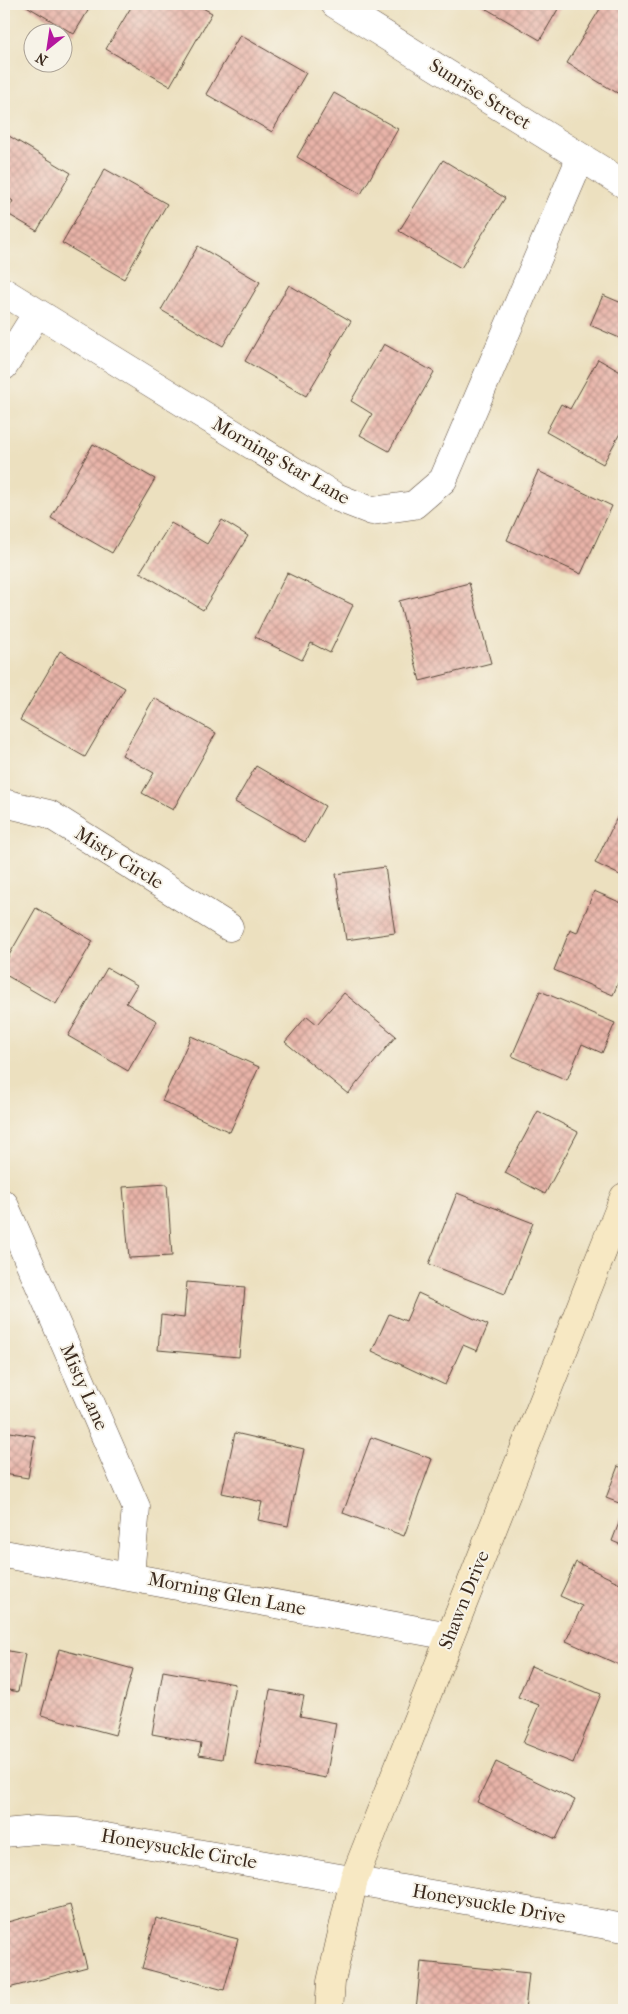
<svg xmlns="http://www.w3.org/2000/svg" width="628" height="2014" viewBox="0 0 628 2014" font-family="'IM FELL French Canon',serif">
<defs>
<pattern id="building-cross-hatch" width="8" height="8" patternUnits="userSpaceOnUse" patternTransform="scale(1.25)"><rect width="8" height="8" fill="#e9b4a9"/><path d="M0 0l8 8M0 8l8-8" fill="none" stroke="#be9389"/></pattern>
</defs>
<rect width="100%" height="100%" fill="#f7f3e8"/>
<filter id="ink" filterUnits="userSpaceOnUse"><feTurbulence type="fractalNoise" baseFrequency=".02" numOctaves="2"/><feDisplacementMap in="SourceGraphic" scale="10" xChannelSelector="R" yChannelSelector="G"/><feConvolveMatrix kernelMatrix="1 2 1 2 8 2 1 2 1" color-interpolation-filters="sRGB"/></filter>
<filter id="wash" filterUnits="userSpaceOnUse"><feTurbulence type="fractalNoise" baseFrequency=".0096" numOctaves="4" result="noise"/><feDisplacementMap in="SourceGraphic" scale="20" xChannelSelector="R" yChannelSelector="G"/><feGaussianBlur stdDeviation="1.12" result="paint"/><feColorMatrix in="noise" values="0 0 0 0 0 0 0 0 0 0 0 0 0 0 0 0 0 1.4 0 .05"/><feComposite in="paint" operator="in"/></filter>
<g filter="url(#wash)">
<rect width="100%" height="100%" fill="#ece0bf"/>
<g id="blocks">
<path fill="url(#building-cross-hatch)" d="M23 4H92L74 34Z
M133 4H195L212 13 170 86 106 49Z
M478 4H561L540 40Z
M603 4H613L624 10V97L567 63Z
M240 35 306 73 272 132 206 94Z
M334 93 398 129 361 194 297 157Z
M4 133 71 173 37 231 6 213 13 201 4 195Z
M443 160 505 198 461 268 399 231Z
M105 169 167 204 124 279 62 243Z
M198 246 260 282 223 346 161 310Z
M289 285 351 321 306 396 245 361Z
M603 295 624 304V340L590 325Z
M384 344 434 372 389 451 360 435 372 414 351 401Z
M598 359 624 374V426L603 464 546 432 561 404 570 409Z
M93 444 155 479 112 553 51 518Z
M538 471 612 506 581 574 507 540Z
M222 520 248 536 203 610 140 572 171 523 207 544Z
M287 573 353 605 330 653 311 643 302 660 255 637Z
M469 583 491 663 420 681 399 601Z
M60 651 125 688 85 757 20 720Z
M154 698 216 733 173 810 142 793 154 773 122 755Z
M256 766 325 806 305 842 235 802Z
M624 803V877L595 863Z
M385 867 395 933 346 940 336 874Z
M594 891 624 904V969L613 995 554 970 570 930 577 933Z
M36 908 93 941 56 1004 4 974V964Z
M107 968 137 985 126 1003 157 1021 128 1071 68 1036Z
M540 991 615 1023 602 1053 582 1044 567 1080 512 1056Z
M344 993 396 1036 348 1094 285 1042 307 1016 317 1024Z
M191 1036 259 1067 230 1132 162 1101Z
M538 1111 578 1132 545 1194 505 1173Z
M167 1184 172 1256 129 1258 123 1187Z
M457 1193 533 1223 505 1294 429 1264Z
M187 1282 245 1287 239 1357 158 1350 161 1315 184 1318Z
M418 1293 488 1325 477 1351 463 1345 445 1385 372 1351 389 1314 406 1321Z
M4 1431 35 1436 28 1478 4 1474Z
M235 1433 304 1449 288 1526 258 1520 262 1502 222 1493Z
M371 1437 432 1459 404 1536 343 1513Z
M618 1466 624 1469V1505L606 1498Z
M624 1510V1546L612 1541Z
M576 1562 624 1585V1667L566 1641 582 1606 560 1596Z
M59 1649 133 1669 115 1735 41 1715Z
M4 1650 25 1654 18 1692 4 1689Z
M531 1666 601 1694 573 1763 523 1743 539 1705 518 1697Z
M163 1671 235 1684 222 1759 199 1755 201 1743 152 1734Z
M270 1690 304 1696 300 1716 336 1723 326 1778 256 1765Z
M496 1762 575 1800 556 1839 477 1802Z
M70 1905 87 1967 5 1989 4 1983V1923Z
M156 1918 238 1939 224 1990 142 1968Z
M421 1962 529 1973 525 2010H416Z"/>
</g>
</g>
<g filter="url(#ink)">
<use href="#blocks" fill-opacity="0" stroke="#564536" stroke-width="1"/>
<g fill="none" stroke-linecap="round" stroke-linejoin="round">
<g stroke="#564536" stroke-width="29">
<path id="street" d="M335 4 624 184
M4 292 336 497 372 511 414 505 443 480 581 157
M4 366 37 313
M4 803 49 814 229 927
M4 1204 136 1507 130 1576
M4 1554 450 1636
M4 1833 36 1830 77 1832 624 1928"/>
</g>
<g stroke="#564536" stroke-width="29">
<path id="secondary" d="M329 2010 331 1982 354 1879 624 1197"/>
</g>
<use href="#street" stroke="#fff" stroke-width="28"/>
<use href="#secondary" stroke="#f7e8c3" stroke-width="28"/>
</g>
</g>
<g text-anchor="middle" dominant-baseline="central" stroke-width="4" stroke-linejoin="round" paint-order="stroke">
<g font-size="19" fill="#3b2a1e" stroke="#f7f3e8">
<text transform="translate(480 94) rotate(32)">Sunrise Street</text>
<text transform="translate(281 461) rotate(30)">Morning Star Lane</text>
<text transform="translate(119 858) rotate(32)">Misty Circle</text>
<text transform="translate(84 1387) rotate(66)">Misty Lane</text>
<text transform="translate(227 1594) rotate(11)">Morning Glen Lane</text>
<text transform="translate(464 1600) rotate(-68)">Shawn Drive</text>
<text transform="translate(179 1849) rotate(10)">Honeysuckle Circle</text>
<text transform="translate(489 1904) rotate(10)">Honeysuckle Drive</text>
</g>
</g>
<rect width="628" height="2014" fill="none" stroke="#f7f3e8" stroke-width="20"/>
<g transform="translate(48 48) rotate(210)"><circle r="24" fill="#f7f3e8" stroke="#aca397"/>
<path d="M0-4L9 19L0 12L-9 19Z" fill="#b5179e"/>
<text y="-8" font-size="14" font-weight="bold" text-anchor="middle" fill="#3b2a1e">N</text>
</g>
</svg>
